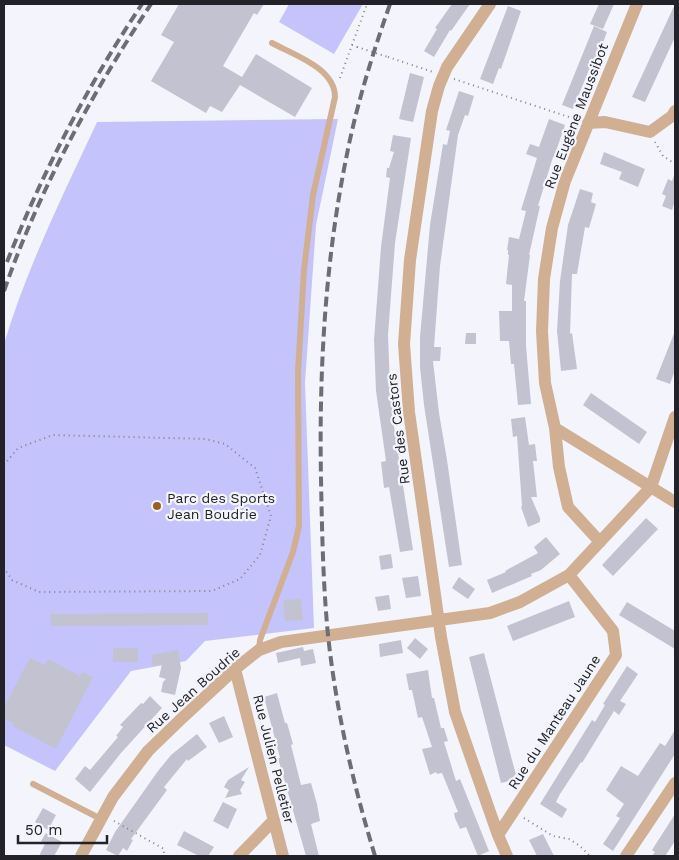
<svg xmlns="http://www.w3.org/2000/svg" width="679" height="860" viewBox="0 0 679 860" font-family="'Work Sans',sans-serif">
<rect width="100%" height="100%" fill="#f4f4fd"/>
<path fill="#c5c3fb" d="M289 4H363L334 54 279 22Z
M338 119 316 225 305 383 314 628 205 641 186 661 131 671 55 771 4 745V344C27 267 63 195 97 122Z"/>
<path fill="#c3c2d0" d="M179 4H264L257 15 254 13 223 66 242 77 256 54 312 88 295 117 240 85 222 112 210 106 206 113 151 81 174 42 161 35Z
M452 4H470L451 31 450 30 434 57 424 51 437 29 435 28Z
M599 4H614L603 29 590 24Z
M675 4V37L645 102 632 97Z
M508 6 521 11 501 69 499 68 493 84 480 79Z
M594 26 607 32 596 61 593 60 573 109 562 105Z
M410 73 424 77 413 122 399 119Z
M459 91 474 96 468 116 465 115 458 135 440 266 434 347H441L440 361H433L439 413 447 460 462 565 449 567 424 405 420 367V337L430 225 443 144 447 145 450 131 446 130Z
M549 119 565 125 554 157H553L538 206H540L529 255H530L524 301H526V346L531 404 518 405 514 364H511L509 341H500L499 311H512V285L506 284 509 255H508V250H507L509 237 519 239 526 211 521 210 537 158 526 154 530 144 539 147Z
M393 135 411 138 395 243 388 335 390 386 394 427 413 550 400 552 389 487 384 488 381 462 386 461 376 391 374 340 381 247 390 178 386 177 387 168H389L394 152 390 151Z
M604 152 645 169 638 187 619 179 622 172 600 164Z
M675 173V201L672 210 662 206 666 196 662 194 668 179 672 181Z
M580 189 593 193 591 202 596 204 589 228 585 227 577 274H572L570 334 572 333 577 369 561 371 557 331 560 281 568 225Z
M675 331V370L670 384 656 379Z
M466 333H476V344H465Z
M591 393 647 432 639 444 583 405Z
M525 417 529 445 535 444 537 461H533L537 497H531L540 518V522L528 527 521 507 522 506 517 436 513 437 511 419Z
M646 518 658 529 613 576 602 565Z
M546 537 560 554 541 570 531 574 532 576 492 593 487 580 506 572 505 571 538 553 534 547Z
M391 554 393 568 381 570 379 556Z
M418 576 421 596 406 598 402 578Z
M459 577 475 589 468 599 452 588Z
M389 595 391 609 378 611 375 597Z
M301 599 303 620 285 621 283 600Z
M569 601 575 617 513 641 507 626Z
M627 602 675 631V649L619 615Z
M208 613V625L51 626 50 614Z
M415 638 428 649 420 659 407 648Z
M401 640 403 653 380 657 379 644Z
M303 647 304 651 313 649 316 663 301 666 300 658 278 663 276 653Z
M113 648H138V662H113Z
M178 650 181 668 175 695 161 692 163 682 166 679 159 677 162 664 153 666 151 655Z
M484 653 517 779 501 783 469 657Z
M30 658 45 665 48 659 80 676 82 672 93 677 56 749 13 726 14 724 4 718V707Z
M627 666 638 674 620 701 626 704 619 715 614 711 582 763 581 762 560 794 556 802 567 809 562 818 540 804 592 720 595 722 605 705 603 704Z
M428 670 432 698H434L441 728H444L448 741 444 742 456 781 460 779 489 851 478 856 466 827 460 829 455 818 454 813 458 812 442 773 437 774 436 772 430 775 422 749 432 747 422 717 418 718 412 690H409L406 674Z
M277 693 285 723H287L293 744 291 745 301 785 311 783 317 804 320 821 311 824 319 856H306L278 758H280L264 697Z
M150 696 162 708 121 753 90 792 75 779 85 766 90 770 118 737 116 736 123 727 120 725 141 703 143 704Z
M224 716 233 737 219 743 209 723Z
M675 730V754L613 851 603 844 620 818 616 816 624 804 606 790 621 766 638 776 660 743 665 746Z
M197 734 207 747 188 761 187 759 164 787 167 790 131 839 133 840 127 851 123 848 118 856 106 850 115 832 158 771 171 755Z
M249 767 241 780 245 782 240 790 242 794 225 798 229 790 224 787 228 780Z
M223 802 237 809 228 829 213 821Z
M43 808 56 815 48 830 35 822Z
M675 814V841L665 856H652L655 852 652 850Z
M184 831 214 847 208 856H199L177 845Z
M46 833 62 842 54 856H39L45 844 41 841Z
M543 834 554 856H537L529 840Z"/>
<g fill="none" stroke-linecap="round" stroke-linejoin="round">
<path stroke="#83838a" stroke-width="2" stroke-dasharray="1 4" stroke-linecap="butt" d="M352 45 367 4
M388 57 433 72
M340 78 352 45 357 47
M454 79 578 120
M655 142 663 156 675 164
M4 465 18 448 53 435 206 439 225 444 255 468 271 516 260 555 240 579 212 591 39 592 12 580 4 568
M524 818 553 836 569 839 580 846 590 856
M114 821 164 849V856"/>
<path stroke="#d0af93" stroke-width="6" d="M259 649 260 640 293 552 299 526 298 372 304 270 313 195 335 97C335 68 294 55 272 43
M33 784 101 819"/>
<path stroke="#d0af93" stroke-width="12" d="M490 4 447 67 439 86 432 111 410 260 404 344 409 412 441 637 455 712 498 835 507 856
M637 4 565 181 552 228 544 279 542 331 545 383 555 428 675 502
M588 123 605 122 650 132 672 116 675 111
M555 428 559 467 568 507 600 542
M235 669 283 856
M498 835 616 655 613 631 569 575
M81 856 113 797 148 751 180 720 235 669 259 650 281 642 490 613 520 602 569 575 651 487 675 417
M239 856 274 820
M626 856 675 783"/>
<path stroke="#6d6d75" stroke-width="4" stroke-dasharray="10 5" stroke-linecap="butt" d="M7 262C43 171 88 85 142 4
M4 291C39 190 92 93 151 4
M375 856C353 784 336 710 328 635 323 584 322 531 321 479 319 370 325 261 347 154 357 103 373 53 390 4"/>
<path stroke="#83838a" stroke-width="2" stroke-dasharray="1 4" stroke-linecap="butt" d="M357 47 388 57"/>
</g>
<circle fill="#9a5f20" stroke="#f4f4fd" stroke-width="2" cx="157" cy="506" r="5"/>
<g text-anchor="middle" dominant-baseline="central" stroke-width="4.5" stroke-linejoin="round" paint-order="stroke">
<g font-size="14" fill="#222228" stroke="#f4f4fd">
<text transform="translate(576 116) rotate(-69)">Rue Eugène Maussibot</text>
<text transform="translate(398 429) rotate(-97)">Rue des Castors</text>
<text transform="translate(193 690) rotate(-42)">Rue Jean Boudrie</text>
<text transform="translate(554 722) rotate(-57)">Rue du Manteau Jaune</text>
<text transform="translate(274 759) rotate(76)">Rue Julien Pelletier</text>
</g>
<g font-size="14" fill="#222228" stroke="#f4f4fd" text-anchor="start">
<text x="167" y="498">Parc des Sports<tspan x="167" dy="16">Jean Boudrie</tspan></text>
</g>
</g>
<rect width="679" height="860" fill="none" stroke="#222228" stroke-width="10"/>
<path d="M18 835v8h89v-8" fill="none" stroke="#222228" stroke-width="2.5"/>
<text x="25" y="835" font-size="15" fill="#222228" stroke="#f4f4fd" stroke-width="4" paint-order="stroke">50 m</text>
</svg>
